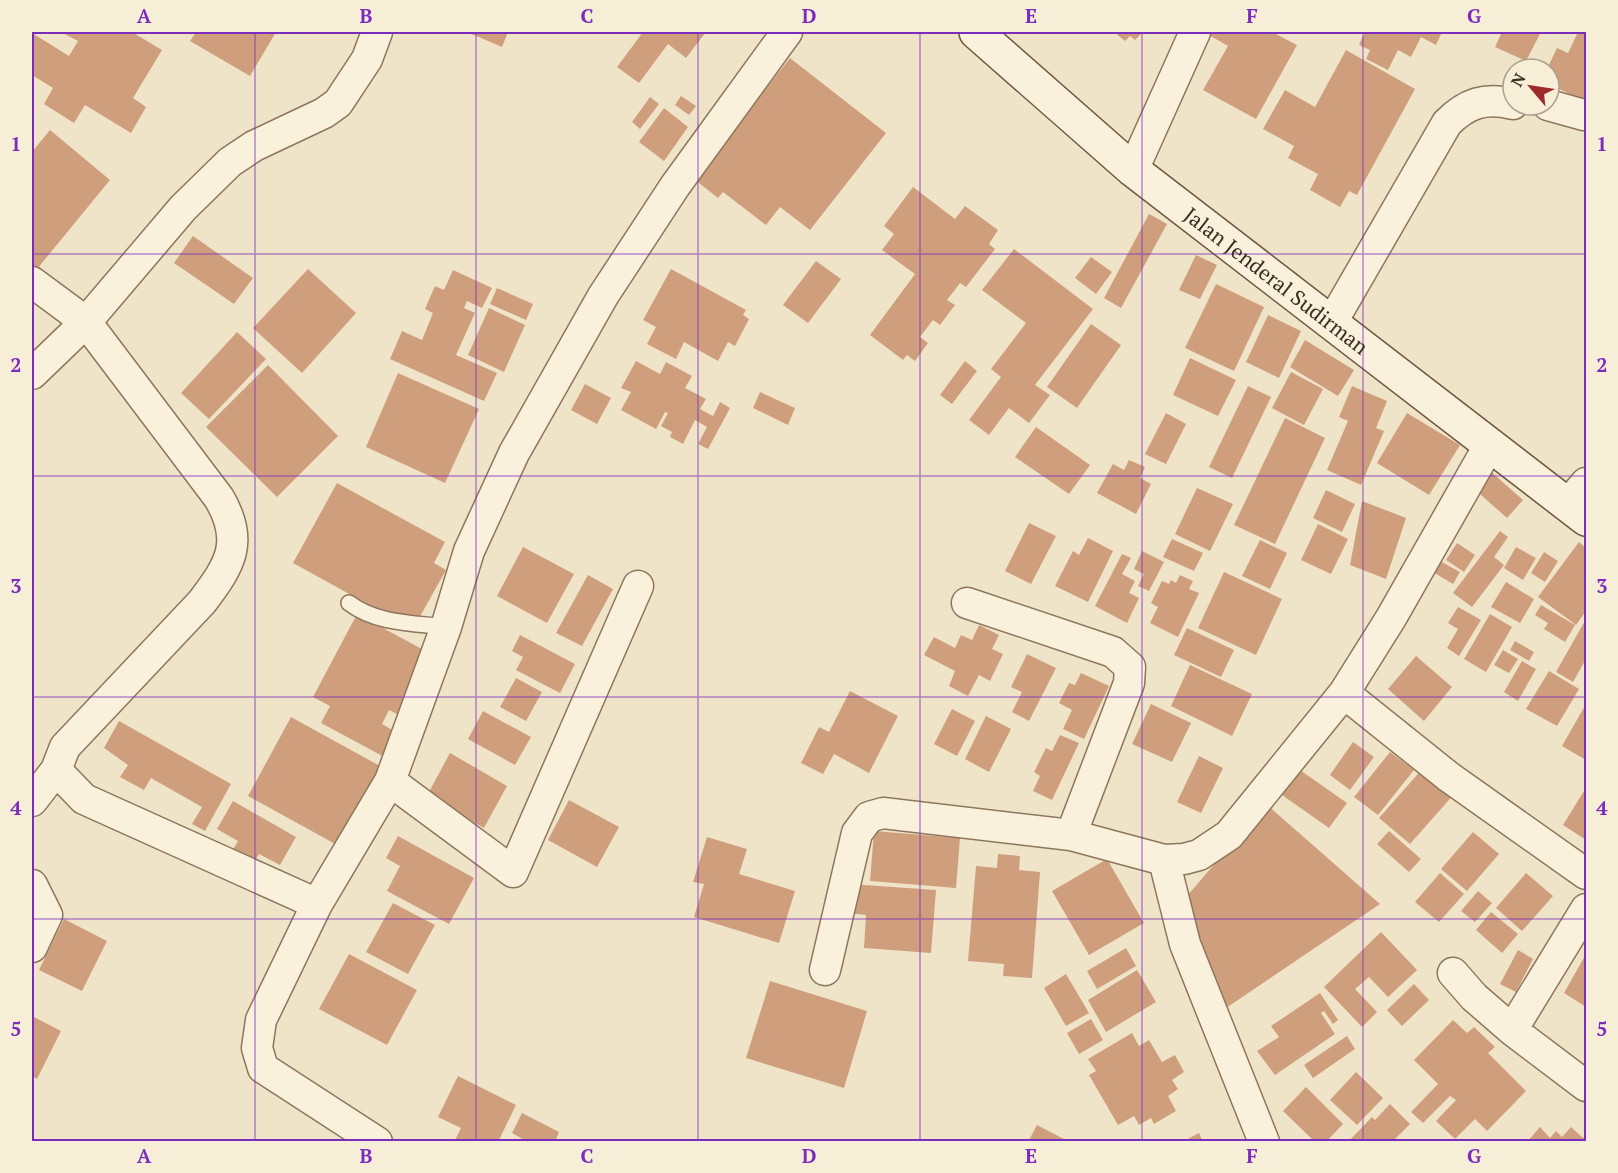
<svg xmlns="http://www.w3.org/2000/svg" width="1618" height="1173" viewBox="0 0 1618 1173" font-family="'PT Serif',serif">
<rect width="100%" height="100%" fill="#f0e4c8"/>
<path fill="#cf9f7d" d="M61 32H132L162 50 133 98 146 107 131 133 85 105 74 123 44 104 53 88 32 75V33L69 56 78 41Z
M196 32H276L250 76 190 41Z
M467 32H508L502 47Z
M643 32H706L686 58 668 44 639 83 617 67Z
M1114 32H1143L1135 40 1130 36 1125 41Z
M1211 32H1272L1297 45 1256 119 1203 90 1228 46 1209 35Z
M1358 32H1442L1436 45 1421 37 1411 57 1398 50 1388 70 1366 59 1370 50 1359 45 1364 34Z
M1502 32H1541L1526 61 1495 47Z
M1578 32H1586V102L1549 84 1547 69 1557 48 1568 53Z
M1346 50 1415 89 1357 195 1349 191 1340 207 1310 190 1318 174 1288 158 1294 146 1263 129 1285 90 1315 107Z
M790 58 886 133 810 230 780 207 766 225 723 192 718 198 694 179Z
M681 96 696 106 689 115 675 105Z
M650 97 659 104 640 129 632 122Z
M664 108 688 127 664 161 639 142Z
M50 130 110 180 37 269 32 264V152Z
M913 187 955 219 965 206 998 230 989 244 995 249 966 287 960 283 947 300 955 305 940 325 933 320 920 337 928 343 915 361 907 355 903 360 870 335 915 274 882 250 894 234 884 226Z
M1149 214 1167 224 1121 308 1104 298Z
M193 236 253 278 234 304 174 263Z
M1014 249 1093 309 1035 385 1050 395 1029 423 1009 408 989 435 969 420 1001 377 991 369 1026 323 982 290Z
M1196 255 1217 265 1200 299 1179 290Z
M1091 257 1112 272 1096 294 1075 278Z
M816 261 841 279 808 323 783 305Z
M308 269 356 313 302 373 253 328Z
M671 269 746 310 743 315 749 319 735 346 728 342 718 361 684 342 676 359 647 344 656 327 643 320Z
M453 270 492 288 482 308 467 301 464 308 475 313 456 355 497 373 484 401 390 359 402 331 422 340 433 313 425 309 435 286 444 290Z
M1216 284 1264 307 1234 371 1185 348Z
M497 288 533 304 526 320 490 304Z
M489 308 525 325 504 372 468 355Z
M1268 315 1301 331 1279 378 1246 362Z
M1091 324 1121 345 1077 408 1047 387Z
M237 332 266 359 209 419 181 393Z
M1305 340 1354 370 1338 396 1290 367Z
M1190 358 1236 380 1218 416 1173 395Z
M636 361 660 374 666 362 692 376 685 388 706 399 700 409 713 416 720 402 730 408 708 449 698 444 707 427 695 420 683 444 670 437 672 432 661 426 668 413 665 412 656 429 621 410 631 392 621 388Z
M965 361 977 371 952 404 940 395Z
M268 365 338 436 277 497 206 427Z
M1291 372 1323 389 1304 425 1272 408Z
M398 373 479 409 445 483 366 447Z
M585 384 611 398 597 424 571 410Z
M1248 386 1271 397 1232 478 1209 467Z
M1352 386 1387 401 1376 428 1384 431 1361 485 1327 470 1348 421 1339 417Z
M760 392 795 408 788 425 753 408Z
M1166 413 1186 424 1166 464 1145 454Z
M1407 413 1460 445 1429 495 1377 463Z
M1285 418 1325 438 1275 544 1234 525Z
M1036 427 1090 465 1069 494 1015 457Z
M1129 460 1145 467 1140 478 1151 484 1136 514 1097 493 1113 464 1124 470Z
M1489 470 1523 500 1507 518 1473 488Z
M337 483 445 542 434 563 446 570 413 629 293 563Z
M1197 488 1233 504 1210 551 1175 534Z
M1326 490 1355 504 1342 532 1313 518Z
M1362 501 1406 518 1386 579 1350 565Z
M1029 523 1056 536 1031 584 1005 571Z
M1318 524 1348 539 1331 574 1301 560Z
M1500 531 1508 537 1494 557 1504 565 1472 607 1453 593Z
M1088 538 1113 551 1088 602 1055 586 1073 551 1079 555Z
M1172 539 1203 553 1194 571 1163 557Z
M1260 540 1287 553 1270 589 1242 576Z
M1579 542 1586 548V611L1576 625 1538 597Z
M1457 543 1475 555 1464 572 1446 560Z
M523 547 574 574 547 623 497 596Z
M1516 547 1536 558 1523 580 1504 568Z
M1142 551 1164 562 1149 591 1138 586 1144 574 1134 569Z
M1544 552 1558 561 1545 582 1531 573Z
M1122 554 1131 558 1122 574 1135 581 1129 593 1139 598 1127 623 1095 606Z
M1440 561 1460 572 1453 584 1433 572Z
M1224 572 1282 599 1256 655 1198 628Z
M588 575 613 589 582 646 556 633Z
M1180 575 1193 581 1189 589 1199 593 1178 637 1150 623 1158 607 1151 603 1162 581 1169 584 1171 580 1176 583Z
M1506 582 1534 599 1520 623 1491 607Z
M1541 605 1575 625 1565 642 1544 629 1548 623 1535 615Z
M1458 607 1481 620 1459 656 1447 648 1458 629 1448 623Z
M357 614 433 655 401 716 389 710 382 724 401 735 388 759 321 723 330 706 313 697Z
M1490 614 1512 627 1486 672 1464 659Z
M1586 619V659L1573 682 1556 672Z
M979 625 999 635 992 649 1003 654 990 681 979 675 968 696 949 686 955 671 924 655 934 637 955 648 961 635 972 640Z
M1187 628 1234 650 1221 677 1174 655Z
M520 635 575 664 560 693 516 670 523 657 512 651Z
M1515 641 1534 652 1529 661 1510 650Z
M1503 650 1518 659 1509 673 1494 665Z
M1027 654 1056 668 1029 721 1012 712 1022 692 1011 687Z
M1416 656 1452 687 1424 721 1388 689Z
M1522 661 1536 669 1518 701 1504 692Z
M1190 665 1252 694 1232 736 1171 706Z
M1549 671 1579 689 1557 726 1526 709Z
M1081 673 1109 686 1084 739 1063 729 1072 710 1059 703 1069 683 1075 685Z
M516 678 542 692 526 721 500 707Z
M850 691 898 716 869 773 834 754 823 774 801 763 819 727 829 732Z
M1151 704 1191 723 1172 762 1132 744Z
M1586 704V760L1562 746Z
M952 709 975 721 957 756 934 744Z
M483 711 531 737 515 765 468 739Z
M986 716 1011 729 989 772 965 759Z
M291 717 380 766 337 845 248 796Z
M119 721 231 784 205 831 192 824 202 807 151 778 144 790 120 777 128 765 104 748Z
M1060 735 1079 743 1052 800 1033 791 1040 776 1034 772 1046 748 1052 751Z
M1353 742 1374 757 1350 790 1330 775Z
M1390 752 1414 770 1378 815 1354 797Z
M450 753 507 786 484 828 455 812 423 803Z
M1199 756 1223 768 1201 813 1177 802Z
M1424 767 1455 793 1410 844 1379 818Z
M1300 770 1347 803 1329 828 1282 795Z
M1584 791 1586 793V840L1563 825Z
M569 800 619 827 597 867 548 840Z
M233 801 296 837 280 865 259 854 250 869 229 857 238 841 217 829Z
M1266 804 1380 904 1220 1012 1187 896Z
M874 831 960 838 956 888 870 881Z
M1389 831 1421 859 1409 872 1377 844Z
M1473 832 1499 854 1467 891 1441 869Z
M398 836 474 878 449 924 387 891 400 866 386 858Z
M707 837 747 849 739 874 795 891 779 943 694 917 704 884 693 882Z
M998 854 1020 856 1019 870 1040 872 1032 978 1003 976 1004 964 968 961 976 866 997 868Z
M1107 859 1144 923 1089 955 1052 891Z
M1440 873 1464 894 1439 922 1415 902Z
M1526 873 1553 896 1522 931 1496 908Z
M850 884 936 890 931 953 864 948 866 915 848 913Z
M1478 891 1492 903 1475 922 1461 911Z
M393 903 435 925 408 974 366 952Z
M1491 912 1518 934 1502 953 1476 930Z
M64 919 107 941 82 991 39 970Z
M1381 932 1417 970 1388 997 1369 977 1355 989 1377 1012 1362 1027 1324 987Z
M1126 948 1136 966 1097 989 1087 971Z
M1518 950 1533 959 1516 992 1500 984Z
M349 954 417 990 387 1045 319 1009Z
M1586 954V1007L1564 993Z
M1137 970 1156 1002 1106 1032 1088 1000Z
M1066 974 1089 1013 1066 1026 1044 988Z
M770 981 867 1011 844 1088 746 1058Z
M1414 984 1429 1000 1402 1026 1387 1010Z
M1320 993 1338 1020 1333 1024 1324 1011 1321 1013 1335 1034 1275 1075 1257 1051 1279 1037 1271 1026Z
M32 1016 61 1031 37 1079 32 1076Z
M1091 1019 1103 1040 1079 1054 1067 1033Z
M1453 1020 1467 1033 1474 1027 1495 1047 1488 1053 1526 1091 1487 1131 1475 1119 1455 1139 1436 1121 1456 1100 1450 1096 1423 1123 1411 1112 1438 1084 1414 1060Z
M1132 1033 1139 1046 1149 1040 1162 1062 1175 1055 1184 1072 1172 1080 1178 1089 1168 1096 1176 1111 1154 1124 1151 1118 1139 1125 1134 1116 1118 1125 1089 1075 1096 1071 1088 1059Z
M1347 1036 1355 1049 1313 1078 1304 1065Z
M1356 1072 1383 1098 1357 1125 1330 1100Z
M458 1076 516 1105 498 1142H454L461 1128 438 1117Z
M1306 1087 1343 1124 1326 1142H1315L1283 1111Z
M1390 1104 1410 1124 1395 1139 1397 1142H1348L1372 1117 1375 1120Z
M522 1113 559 1132 555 1142H528L512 1133Z
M1037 1125 1064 1139 1062 1142H1028Z
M1540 1127 1550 1138 1556 1131 1562 1137 1571 1127 1583 1138 1586 1134V1142H1527Z
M1199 1133 1203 1142H1182Z"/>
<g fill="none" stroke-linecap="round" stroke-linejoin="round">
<g stroke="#8d765c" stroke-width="18">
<path id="lane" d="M349 603C377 624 413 623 446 627"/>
</g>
<g stroke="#8d765c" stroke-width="33">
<path id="street" d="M1548 105 1584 115
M1133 170 1195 32
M32 282 86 322 219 498C245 542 230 565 202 602L65 747 56 770 84 799 317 904
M1332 322 1447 123C1467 103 1485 97 1513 104
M32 374 86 322 183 208 230 162 254 146 324 113 338 103 367 59 377 32
M1568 504 1586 483
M967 603 1113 652 1130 667 1129 683 1071 835
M1344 693 1449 777 1586 874
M390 781 513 872 638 586
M32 801 56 770
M32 885 47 915 32 947
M1586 909 1512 1030 1586 1086
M825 970 857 833 869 817 883 813 1071 835 1164 860
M1453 973 1474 997 1512 1030
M377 1142 263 1068 257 1048 261 1020 317 904 390 781 446 627 469 551 514 453 603 296 675 186 787 32
M1264 1142 1185 944 1164 860 1184 859 1199 855 1229 835 1344 693 1391 618 1490 444"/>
</g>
<g stroke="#6f573f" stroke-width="36">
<g id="secondary">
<path id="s1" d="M976 32 1133 170 1586 519"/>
</g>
</g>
<use href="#lane" stroke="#faf1dc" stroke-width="15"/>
<use href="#street" stroke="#faf1dc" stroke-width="30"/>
<use href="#secondary" stroke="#faf1dc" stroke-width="33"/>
</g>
<path fill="none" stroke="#7b2cbf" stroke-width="1.5" stroke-opacity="0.55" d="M255 32V1142M476 32V1142M698 32V1142M920 32V1142M1142 32V1142M1363 32V1142M32 254H1586M32 476H1586M32 697H1586M32 919H1586"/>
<g text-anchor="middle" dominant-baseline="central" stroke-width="6" stroke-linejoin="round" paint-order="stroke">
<g font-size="21" fill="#3d2e20" stroke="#f7eed8">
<text stroke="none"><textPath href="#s1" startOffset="390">Jalan Jenderal Sudirman</textPath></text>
</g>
</g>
<rect width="1618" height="1173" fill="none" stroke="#f7eed8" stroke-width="66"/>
<g transform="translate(1531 87) rotate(299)"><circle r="28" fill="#f7eed8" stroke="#ada18e" stroke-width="1.5"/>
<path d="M0-4.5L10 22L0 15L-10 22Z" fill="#9e2a2b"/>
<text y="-9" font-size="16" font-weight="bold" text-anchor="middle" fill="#3d2e20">N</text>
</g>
<rect x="33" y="33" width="1552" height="1107" fill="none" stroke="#7b2cbf" stroke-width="2"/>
<g font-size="20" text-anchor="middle" font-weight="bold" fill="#7b2cbf">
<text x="144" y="23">A</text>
<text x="366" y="23">B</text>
<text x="587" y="23">C</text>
<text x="809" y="23">D</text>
<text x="1031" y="23">E</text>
<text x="1252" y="23">F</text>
<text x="1474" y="23">G</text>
<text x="16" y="151">1</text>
<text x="1602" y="151">1</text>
<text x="16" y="372">2</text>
<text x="1602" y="372">2</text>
<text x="16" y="593">3</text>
<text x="1602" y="593">3</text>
<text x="16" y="815">4</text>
<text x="1602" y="815">4</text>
<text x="16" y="1036">5</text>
<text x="1602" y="1036">5</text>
<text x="144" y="1163">A</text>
<text x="366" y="1163">B</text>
<text x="587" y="1163">C</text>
<text x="809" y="1163">D</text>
<text x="1031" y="1163">E</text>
<text x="1252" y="1163">F</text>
<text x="1474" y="1163">G</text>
</g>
</svg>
